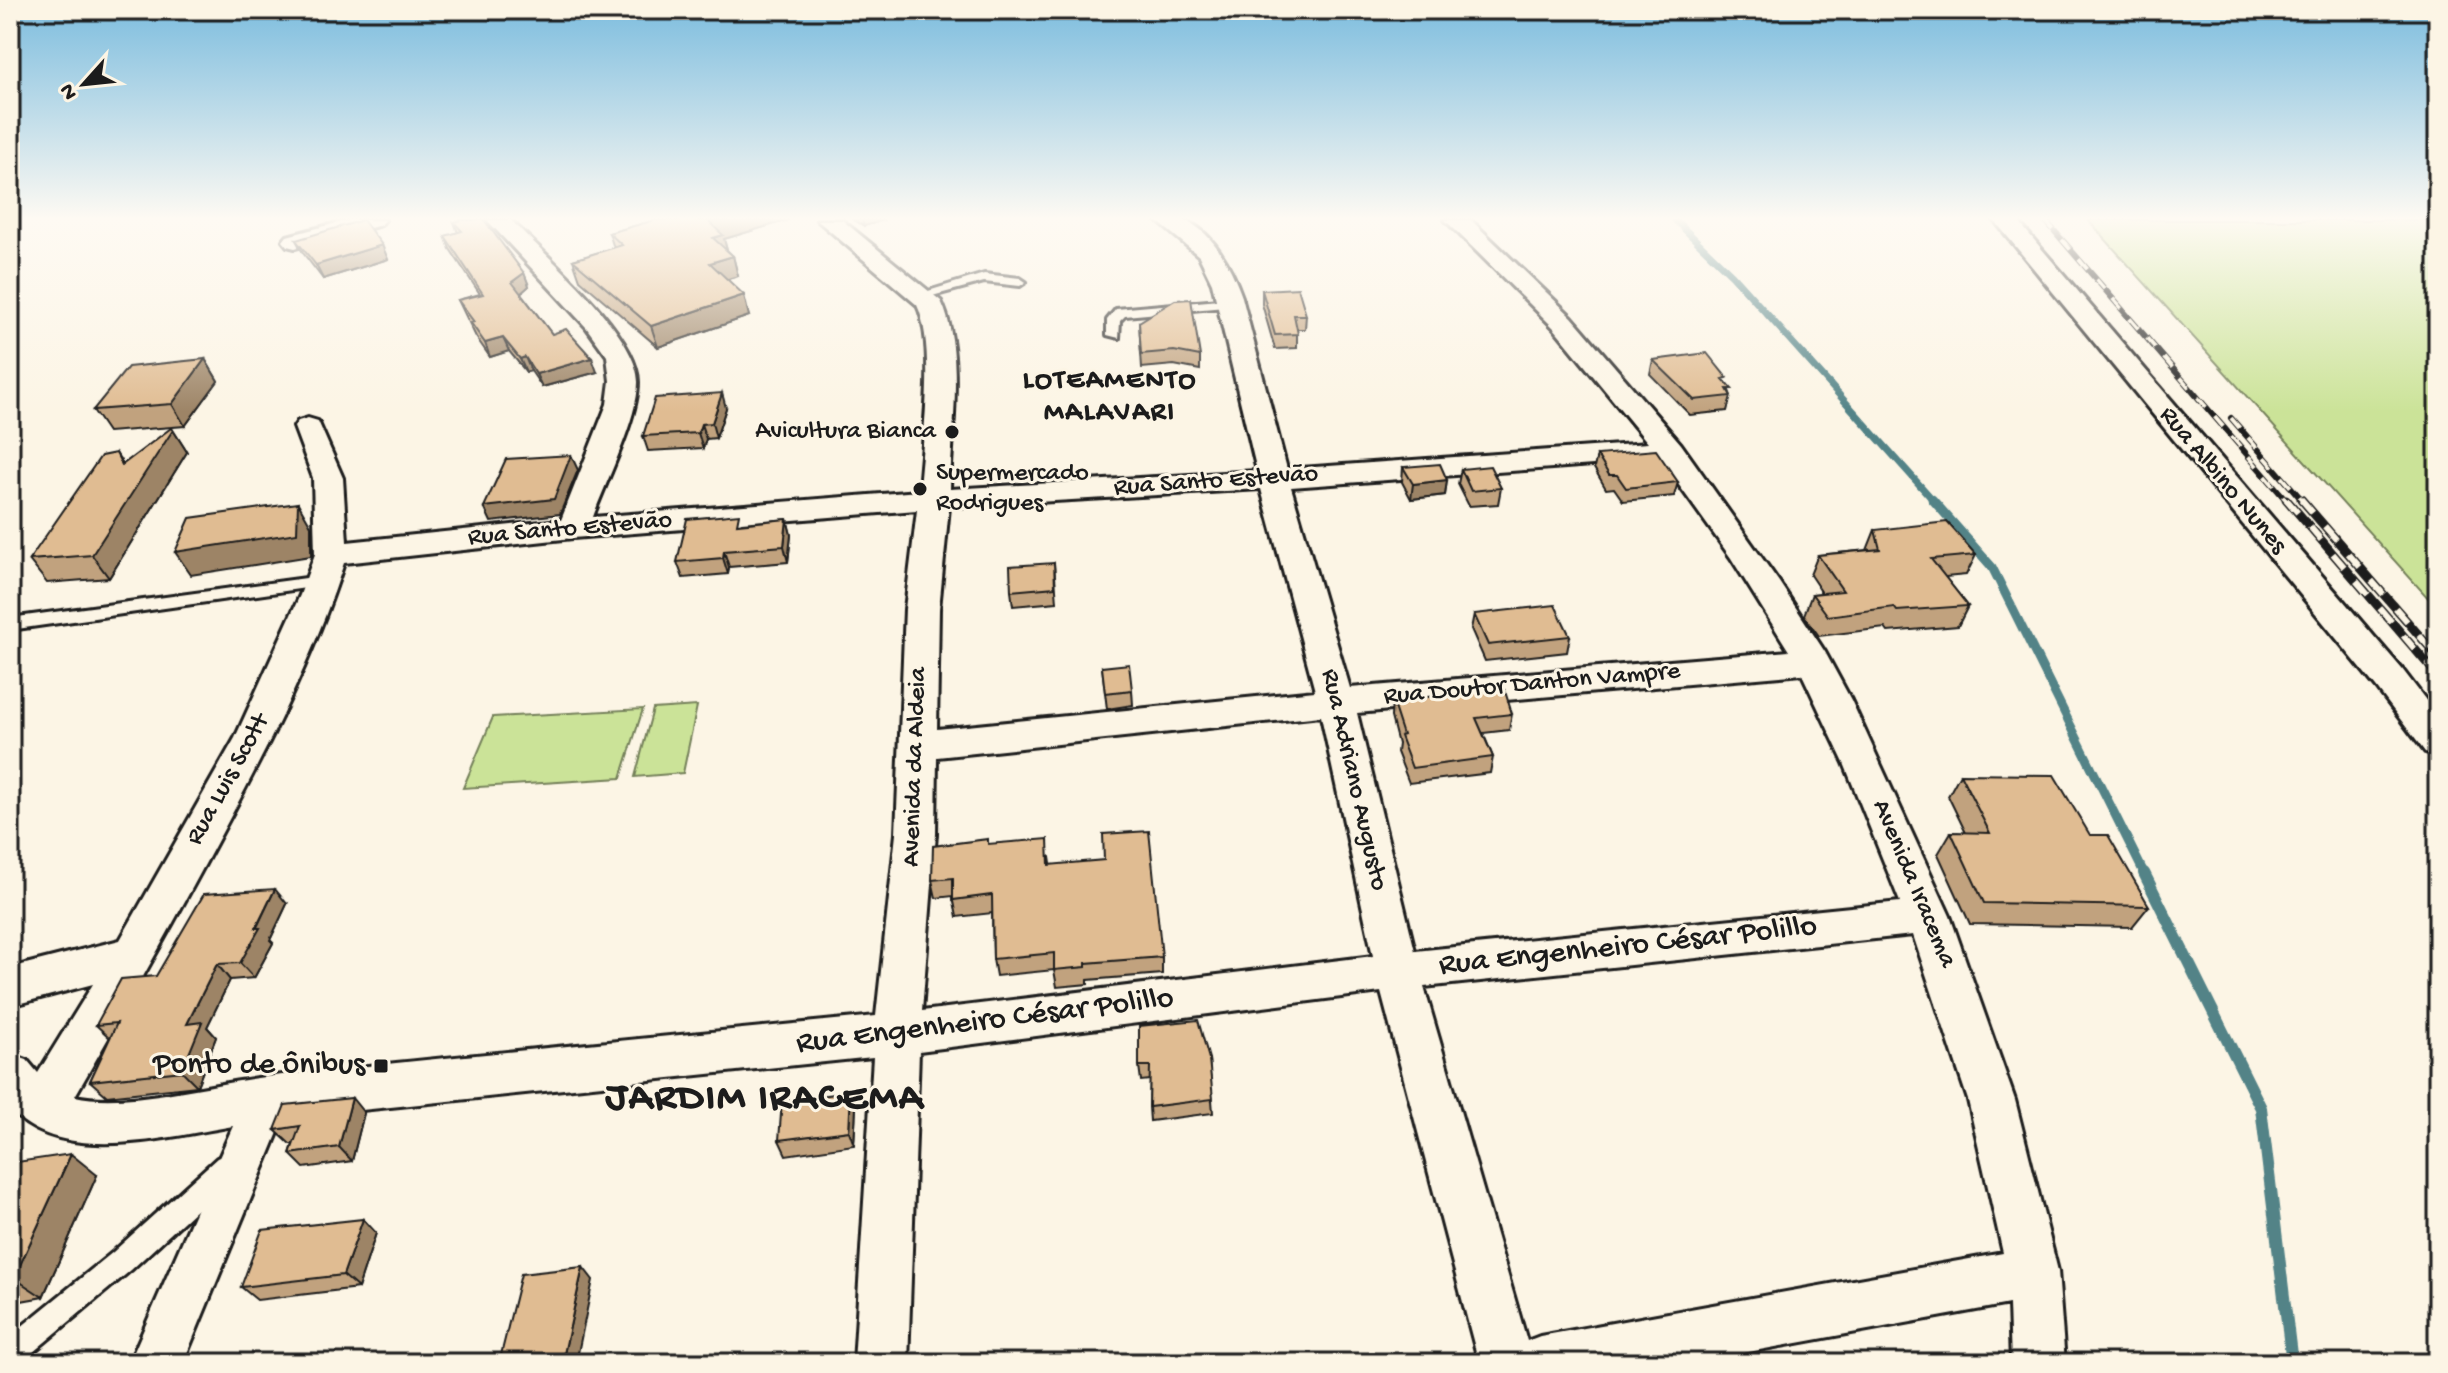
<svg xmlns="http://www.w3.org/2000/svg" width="2448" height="1373" viewBox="0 0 2448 1373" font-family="'Gochi Hand',sans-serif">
<rect width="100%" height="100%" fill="#fcf5e5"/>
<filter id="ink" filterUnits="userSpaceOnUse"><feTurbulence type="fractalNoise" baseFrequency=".0125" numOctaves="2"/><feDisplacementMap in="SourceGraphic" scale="16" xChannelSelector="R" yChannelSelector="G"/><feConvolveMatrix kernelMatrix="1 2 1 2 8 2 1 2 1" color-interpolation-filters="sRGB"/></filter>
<g filter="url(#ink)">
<path fill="#cbe398" stroke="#74805a" stroke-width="2" d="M2088 220H2438V609Z
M697 706 683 773 635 777 653 709Z
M643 709 621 778 463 788 493 717Z"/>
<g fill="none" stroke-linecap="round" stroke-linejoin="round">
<path stroke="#538387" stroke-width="7" d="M1675 220 1732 275 1934 501"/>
<path stroke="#538387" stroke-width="9" d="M1932 499 1992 567 2145 875"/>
<path stroke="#538387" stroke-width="12" d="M2144 873 2261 1108 2292 1363"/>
<g stroke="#1c1c1c" stroke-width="6">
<path id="lane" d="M984 274 1020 278 1026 282 1020 286 984 282 921 299 915 295Z
M1231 299 1236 300V306L1125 316 1120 321 1119 338 1107 335V320L1116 309Z
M321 576 327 577 329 581 327 585 10 630V618Z
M226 1154 235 1158 238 1166 235 1174 131 1270 20 1363H10V1336L113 1252 217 1158Z"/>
</g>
<g stroke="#1c1c1c" stroke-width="6">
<path id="street" d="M348 220H385L381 225 295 248 287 246 283 241 287 236Z
M487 220H511C545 255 638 334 638 382 638 418 606 481 593 517L919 491C922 442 937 348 917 305L817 220H842L941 301C965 351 951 434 950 489L1257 471 1212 283 1199 256 1156 220C1163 220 1173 218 1181 220 1211 226 1233 271 1242 297L1287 469 1648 443 1554 328 1445 220H1471L1572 317 1681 444 1779 582 1825 652 1851 700 1950 916 2015 1100 2058 1271 2065 1363H2011L2009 1304 1689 1363H1479L1381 992 919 1051 908 1363H854L873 1057 284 1118 183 1363H129L233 1126C168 1137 59 1166 10 1109V1054L27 1060 38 1073 93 984 10 1006V968L120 940 235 738 300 595 315 554 313 478 294 427 298 421 308 418 318 421 343 478 347 542 561 520 607 404 610 381 607 356 586 327ZM1661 460 1731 558 1789 651 1350 688 1291 487ZM1261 489 1315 691 937 729 939 609 949 507ZM917 510 905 609 896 834 876 1016C675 1036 474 1054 273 1076 216 1082 129 1108 75 1096 124 1011 172 926 218 840 266 751 313 659 344 563L573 538ZM1802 674 1844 763 1900 902 1415 951 1357 713ZM1321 716 1373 956 922 1011 936 834 937 757ZM1913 935 1968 1100 2003 1253 1540 1336 1527 1341 1424 987Z
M1994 220H2017L2402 669 2438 716V756L2425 752 2376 687Z"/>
</g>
<use href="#lane" fill="#fcf5e5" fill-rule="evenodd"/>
<use href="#street" fill="#fcf5e5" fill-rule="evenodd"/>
<g stroke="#1c1c1c" stroke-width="6">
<path id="rail-far1" d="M2045 220 2287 501
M2231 418 2303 501"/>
</g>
<g stroke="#1c1c1c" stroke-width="9">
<path id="rail" d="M2286 499 2438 676
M2301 499 2438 657"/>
</g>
<use href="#rail-far1" stroke="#fcf5e5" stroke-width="4" stroke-dasharray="13" stroke-linecap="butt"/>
<use href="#rail" stroke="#fcf5e5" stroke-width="6" stroke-dasharray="18" stroke-linecap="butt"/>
</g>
<path fill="#c1a27e" stroke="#1c1c1c" stroke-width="2" d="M655 220H788L724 239 727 250 733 256 738 276 727 279 749 316 658 347 580 280 573 260 614 248 609 233Z
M854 220H884L864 226Z
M454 222 524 273 529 286 521 293 552 334 597 372 542 387 531 371 526 372 509 351 490 357 476 337 458 300 480 294 450 249 445 236 458 233Z
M296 240 388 259 323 279 303 253Z
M1262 290 1306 315 1305 329H1297V348L1275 349 1262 304Z
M1139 322 1200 356V370L1174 365 1142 368Z
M205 359 218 381 185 426 108 432 93 410Z
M1653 360 1726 382 1731 396 1727 411 1690 415 1650 374Z
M726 408 716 438 706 439 703 448 648 451 643 436Z
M173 430 187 452 109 578 47 583 29 560 123 464Z
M1597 455 1678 482 1674 496 1623 501 1614 488 1606 489 1594 468Z
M1403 467 1447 480 1445 495 1411 499 1402 482Z
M1461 469 1501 488 1498 504 1469 506 1458 484Z
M787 519 791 535 788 562 729 567 728 574 683 578 677 562 742 523Z
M1875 530 1976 555 1966 575 1945 577 1968 606 1958 626 1888 632 1885 628 1819 636 1804 615 1812 594 1822 593 1810 575 1818 555 1867 550Z
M1054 563 1057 602 1013 606 1011 591Z
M1474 614 1570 636 1567 652 1485 661 1471 629Z
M1102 667 1132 690 1133 705 1107 709Z
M1392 701 1512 714 1509 730 1483 733 1493 757 1490 773 1409 783 1397 752 1398 744 1391 717Z
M1960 774 2090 835 2149 906 2132 927 1970 924 1938 854 1951 832 1966 833 1948 796Z
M989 844 1050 857 1051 864 1162 957V974L1088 980V984L1057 987 1054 970 996 976 993 959 992 913 957 917 953 896 936 898 932 880Z
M287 904 270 940 273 943 254 978 230 980 207 1027 216 1037 197 1086 107 1096 90 1081 110 1038 96 1025 156 976Z
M1209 1059 1213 1113 1150 1121 1149 1107 1150 1080 1141 1081 1139 1066Z
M856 1107 854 1145 786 1155 779 1140Z
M364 1113 352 1161 304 1168 290 1154 293 1144H290L275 1130Z
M10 1163 97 1175 43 1297 10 1303Z
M363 1219 376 1233 358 1288 257 1300 241 1287Z"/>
<path fill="#9d8466" stroke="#1c1c1c" stroke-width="2" d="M718 220H788L724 239 728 255 718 258 709 222Z
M862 220H884L864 226Z
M382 245 388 259 323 279 316 265Z
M733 256 738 276 715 283 710 263Z
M524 273 529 286 518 296 512 282Z
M744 295 749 316 658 347 651 326Z
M503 338 509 351 490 357 485 343Z
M525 357 531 371 526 372 520 359Z
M592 358 597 372 542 387 536 374Z
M205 359 218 381 185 426 172 404Z
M722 393 726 408 716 438 712 423Z
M701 424 706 439 703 448 698 433Z
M173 430 187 452 109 578 92 555 116 453 131 476Z
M571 455 578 470 560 514 491 522 484 507Z
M1447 480 1445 495 1411 499 1413 484Z
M298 503 311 526V556L191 575 175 552Z
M787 519 791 535 788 562 784 546Z
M724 551 729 567 728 574 723 558Z
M275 889 287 904 270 940 273 943 254 978 240 963Z
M217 964 230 980 207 1027 216 1037 197 1086 182 1071 187 1024Z
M851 1092 856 1107 854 1145 849 1131Z
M352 1098 364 1113 352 1161 339 1147Z
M71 1154 97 1175 43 1297 14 1278Z
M363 1219 376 1233 358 1288 343 1275Z
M583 1267 593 1280 576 1363H562Z"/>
<path fill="#e0bc92" stroke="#1c1c1c" stroke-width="2" d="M363 220 382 245 316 265 296 240Z
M462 220H484L524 273 512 282 552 334 566 329 592 358 536 374 525 357 520 359 503 338 485 343 471 323 474 322 458 300 483 294 445 236 462 231 454 222Z
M655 220H718L709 222 723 235 713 238 733 256 710 263 744 295 651 326 573 260 622 245 609 233Z
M1298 288 1306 315H1294L1298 334 1275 335 1262 290Z
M1191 299 1200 356 1174 351 1141 354 1139 322 1175 300Z
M1707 353 1727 378 1723 379 1732 389H1727L1731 396 1694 400 1653 360Z
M205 359 172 404 93 410 128 367Z
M722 393 712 423 701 424 698 433 643 436 655 398Z
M171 428 173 430 92 555 29 560 101 456 116 453 122 465Z
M1656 450 1678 482 1626 488 1617 475H1609L1597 455Z
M571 455 554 499 484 507 506 459Z
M1440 464 1447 480 1413 484 1403 467Z
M1490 466 1501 488 1471 491 1461 469Z
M298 503 297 533 175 552 190 518Z
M739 514 737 524 787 519 784 546 724 551 723 558 677 562 687 519Z
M1947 522 1976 555 1931 559 1968 606 1897 611 1894 607 1828 616 1812 594 1843 591 1818 555 1880 549 1875 530Z
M1054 563 1055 587 1011 591 1010 566Z
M1555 605 1570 636 1488 645 1474 614Z
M1129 664 1132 690 1105 693 1102 667Z
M1504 688 1512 714 1476 718 1493 757 1412 768 1400 736 1403 735 1392 701Z
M1960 774 2054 775 2090 835H2108L2149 906 1984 903 1951 832 1990 833Z
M1149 831 1162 957 1086 963V967L1054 970V953L993 959 992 895 953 900V878L932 880 933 846 988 839V844L1048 839 1049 865 1104 860 1103 834Z
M275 889 256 928H260L240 963 217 964 187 1024 202 1022 182 1071 90 1081 117 1023 96 1025 121 979 156 976 204 894Z
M1198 1020 1209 1059 1213 1099 1149 1107 1150 1066H1139V1026Z
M851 1092 849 1131 779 1140 782 1101Z
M352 1098 339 1147 290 1154 300 1126 275 1130 285 1105Z
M71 1154 14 1278 10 1279V1163Z
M363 1219 343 1275 241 1287 262 1230Z
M583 1267 562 1363H499L521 1274Z"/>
</g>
<linearGradient id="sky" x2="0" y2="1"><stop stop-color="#7bbcde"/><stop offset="0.53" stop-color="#fefaf3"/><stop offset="1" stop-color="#fefaf3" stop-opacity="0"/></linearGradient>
<rect width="2448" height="412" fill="url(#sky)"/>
<g fill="#1c1c1c" stroke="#fcf5e5" stroke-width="3">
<circle cx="952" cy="432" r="8"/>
<circle cx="920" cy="489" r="8"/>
<rect x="373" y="1058" width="16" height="16" rx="4"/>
</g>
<g text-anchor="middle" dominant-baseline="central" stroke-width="6" stroke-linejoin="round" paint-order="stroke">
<g font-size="26" fill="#1c1c1c" stroke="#fcf5e5" text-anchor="end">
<text x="936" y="432">Avicultura Bianca</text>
<text x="936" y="474" text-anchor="start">Supermercado<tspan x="936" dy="30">Rodrigues</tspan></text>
</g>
<g font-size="26" fill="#1c1c1c" stroke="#fcf5e5">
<text transform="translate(2222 481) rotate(50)">Rua Albino Nunes</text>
<text transform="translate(1216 482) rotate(-4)">Rua Santo Estevão</text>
<text transform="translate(570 530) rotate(-5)">Rua Santo Estevão</text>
<text transform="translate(1532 685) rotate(-5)">Rua Doutor Danton Vampre</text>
<text transform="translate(916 767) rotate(-88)">Avenida da Aldeia</text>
<text transform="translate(229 780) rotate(-61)">Rua Luis Scott</text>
<text transform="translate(1353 780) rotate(77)">Rua Adriano Augusto</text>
<text transform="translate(1913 884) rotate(67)">Avenida Iracema</text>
</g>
<g font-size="28" font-weight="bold" letter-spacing="2" fill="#1c1c1c" stroke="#fcf5e5">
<text x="1110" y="381">LOTEAMENTO<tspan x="1110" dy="32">MALAVARI</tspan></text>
</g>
<g font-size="32" fill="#1c1c1c" stroke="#fcf5e5">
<text transform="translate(1628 947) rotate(-6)">Rua Engenheiro César Polillo</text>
<text transform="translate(985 1022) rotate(-7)">Rua Engenheiro César Polillo</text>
</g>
<g font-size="32" fill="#1c1c1c" stroke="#fcf5e5" text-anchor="end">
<text x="365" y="1066">Ponto de ônibus</text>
</g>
<g font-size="40" font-weight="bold" letter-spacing="2" fill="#1c1c1c" stroke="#fcf5e5">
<text x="765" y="1099">JARDIM IRACEMA</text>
</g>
</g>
<rect width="2448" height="1373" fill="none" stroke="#fcf5e5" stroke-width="40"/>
<rect x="20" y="20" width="2408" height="1333" fill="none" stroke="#1c1c1c" stroke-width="3" filter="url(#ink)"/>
<g transform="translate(84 84) rotate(243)" stroke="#fcf5e5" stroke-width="6" paint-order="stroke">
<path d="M0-6L14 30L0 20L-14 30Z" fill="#1c1c1c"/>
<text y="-12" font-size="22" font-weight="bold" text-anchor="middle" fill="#1c1c1c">N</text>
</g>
</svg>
